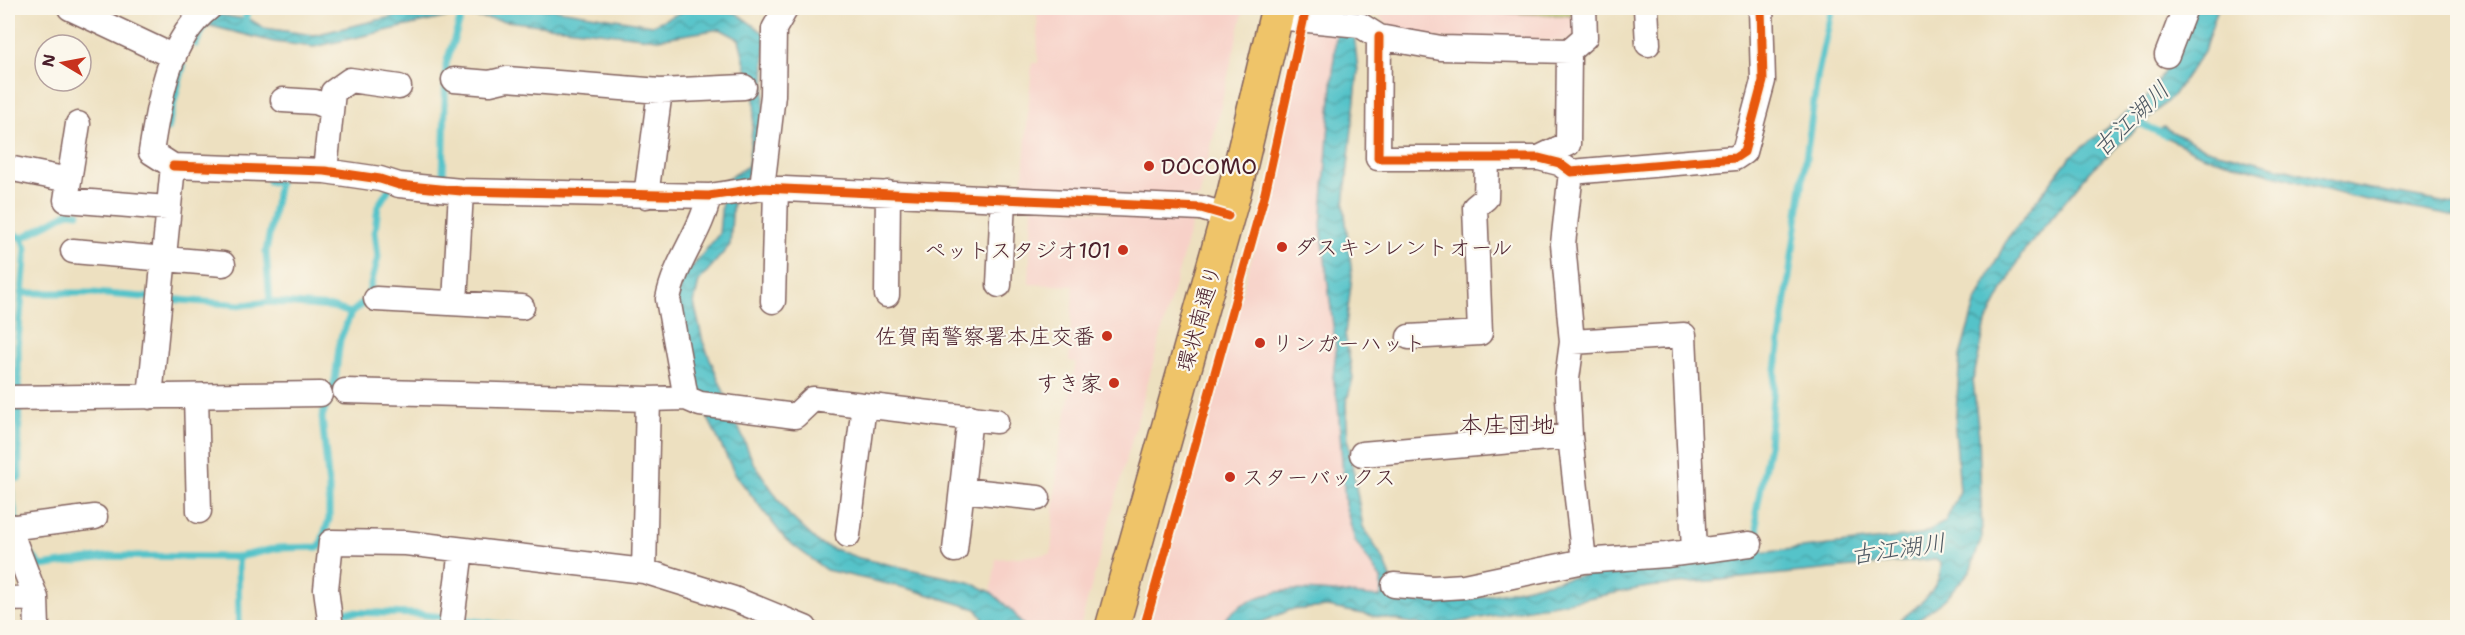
<svg xmlns="http://www.w3.org/2000/svg" width="2465" height="635" viewBox="0 0 2465 635" font-family="'Shantell Sans','Klee One',sans-serif">
<defs>
<pattern id="park-crowns" width="20" height="18" patternUnits="userSpaceOnUse" patternTransform="scale(1.5)"><rect width="20" height="18" fill="#b5c467"/><path d="M2 6a3 3 0 1 1 6 0M12 15a3 3 0 1 1 6 0" fill="none" stroke="#9da85a"/></pattern>
<pattern id="water-waves" width="16" height="10" patternUnits="userSpaceOnUse" patternTransform="scale(1.5)"><rect width="16" height="10" fill="#55c3c9"/><path d="M0 5q4-4 8 0t8 0" fill="none" stroke="#489ea3"/></pattern>
</defs>
<rect width="100%" height="100%" fill="#fbf7ec"/>
<filter id="ink" filterUnits="userSpaceOnUse"><feTurbulence type="fractalNoise" baseFrequency=".0167" numOctaves="2"/><feDisplacementMap in="SourceGraphic" scale="12" xChannelSelector="R" yChannelSelector="G"/><feConvolveMatrix kernelMatrix="1 2 1 2 8 2 1 2 1" color-interpolation-filters="sRGB"/></filter>
<filter id="wash" filterUnits="userSpaceOnUse"><feTurbulence type="fractalNoise" baseFrequency=".008" numOctaves="4" result="noise"/><feDisplacementMap in="SourceGraphic" scale="24" xChannelSelector="R" yChannelSelector="G"/><feGaussianBlur stdDeviation="1.35" result="paint"/><feColorMatrix in="noise" values="0 0 0 0 0 0 0 0 0 0 0 0 0 0 0 0 0 1.4 0 .05"/><feComposite in="paint" operator="in"/></filter>
<g filter="url(#wash)">
<rect width="100%" height="100%" fill="#ede0c0"/>
<path fill="#f7d1c8" d="M1037 8H1244L1199 198 1022 189 1032 63H1038Z
M1310 8H1338L1321 226 1336 351 1333 377 1338 405 1345 504 1355 541 1381 579V597L1314 590 1278 591 1241 606 1216 627 1148 628 1265 210Z
M1369 8H1577L1578 33 1565 41 1441 39 1394 29Z
M1032 207 1193 219 1080 627H1025L1013 612 991 592 996 559 1051 554 1058 454 1076 362 1069 361 1073 286 1029 284Z"/>
<path fill="url(#park-crowns)" stroke="#807249" stroke-width="1.5" d="M1472 8H1577V16L1472 11Z"/>
<path fill="url(#water-waves)" stroke="#50717a" stroke-width="1.5" d="M191 8H206L213 14 251 20 264 28 314 35 429 8H547L652 25 691 8 736 13 765 34 764 112 755 173 734 185 730 245 699 281 694 303 703 342 753 462 789 515 820 544 859 558 969 582 991 592 1013 612 1025 627H985L983 618 976 609 910 589 826 570 785 539 735 474 694 389 677 298 683 278 719 234 724 181 748 166 755 104 739 39 720 29 658 39 456 15 314 47 274 42 207 25Z
M1338 8H1359L1354 33 1358 71 1344 205 1352 276 1345 334 1353 378 1346 404 1348 441 1363 527 1385 562 1398 598C1459 612 1525 584 1586 575 1696 558 1809 548 1920 535L1945 522 1960 491 1955 428 1960 356 1975 304 2007 239 2070 157 2149 95 2177 52 2196 8H2218L2204 51 2172 97 2090 171 2022 254 1986 323 1973 380 1979 436 1982 537 1970 571 1945 599 1908 627H1890C1911 612 1942 591 1941 563L1934 559 1648 587 1442 625V627H1423L1421 625 1327 607 1290 610 1250 627 1216 628C1223 621 1231 612 1240 606 1283 579 1335 594 1381 597V579L1355 541 1345 504 1338 405 1333 377 1336 351 1321 226Z
M2163 127 2206 149 2354 186 2453 204 2457 205V217L2352 197 2202 155 2157 133Z"/>
<g fill="none" stroke-linecap="round" stroke-linejoin="round">
<path stroke="#55c3c9" stroke-width="7" d="M245 24 247 8
M196 44 205 25
M2135 121 2165 135
M167 129 183 67
M443 179 446 64 464 8
M269 181 279 183 266 252 270 302 332 307 351 313
M8 231 22 238 26 248 18 340 19 478 9 479 16 521
M22 238 69 212 78 213
M21 293H94L242 305 270 302
M28 551 41 566 112 556 238 557 278 548 320 547 329 519V488L322 417 335 380 340 340 351 313 367 300 378 257 375 231 378 206 390 187
M238 557 239 628
M1761 563 1756 513 1769 445 1774 383 1818 73 1832 8
M347 612 418 614 531 628"/>
</g>
</g>
<g filter="url(#ink)">
<g fill="none" stroke-linecap="round" stroke-linejoin="round">
<g stroke="#83635f" stroke-width="27">
<path id="street" d="M70 8 174 57
M1646 8 1648 44
M1277 17 1360 25 1379 37 1441 48 1569 51 1585 37 1584 8
M1379 37 1378 158H1539L1559 163 1571 172 1735 158 1744 152 1763 81 1761 8
M2167 55 2185 8
M454 80 490 83 507 79 660 91
M283 100 315 102 331 108
M78 124 66 200 167 208
M1539 158 1568 144 1569 51
M173 166 325 171 380 179 399 185 461 191 709 196 762 188 1201 208 1228 216
M8 168 69 180
M325 171 333 92 350 80 399 87
M1571 172 1563 244 1572 342 1567 379 1570 436 1584 561
M762 188 773 95 774 29 786 8
M646 196 660 91 744 87
M73 251 223 264
M999 285 1003 199
M887 295 888 193
M376 299 522 307
M773 301 776 189
M455 303 461 191
M1409 337 1480 333 1475 207 1486 198 1487 159
M1572 342 1684 335 1694 551
M345 391 648 399 644 571
M196 396 199 511
M150 397 173 166 151 152C159 103 167 40 209 8
M8 398 320 394
M686 398 700 404 795 416 813 399 996 421
M648 399 686 398 668 299C675 262 701 233 709 196
M1362 454 1570 436
M962 490 1038 498
M8 525 36 598 37 628
M8 528 95 517
M848 535 864 405
M955 550 970 417
M1394 585 1433 588 1464 586 1584 561 1666 555 1750 544
M8 599 36 598
M331 628 326 589 331 542 406 543 644 571 734 599 805 628
M451 628 461 550"/>
</g>
<g stroke="#83635f" stroke-width="36">
<path id="highway" d="M1112 628 1234 193 1278 8"/>
</g>
<use href="#street" stroke="#fff" stroke-width="24"/>
<use href="#highway" stroke="#efc469" stroke-width="33"/>
<g stroke="#fbf7ec" stroke-width="13">
<path id="cycleway" d="M1379 37 1378 158H1539L1559 163 1571 172 1735 158 1744 152 1763 81 1761 8
M173 166 325 171 380 179 399 185 461 191 709 196 762 188 1201 208 1228 216
M1144 628 1265 193 1306 8"/>
</g>
<use href="#cycleway" stroke="#e8590c" stroke-width="9"/>
</g>
</g>
<g fill="#c8321e" stroke="#fbf7ec" stroke-width="2">
<circle cx="1149" cy="166" r="6"/>
<circle cx="1282" cy="247" r="6"/>
<circle cx="1123" cy="250" r="6"/>
<circle cx="1107" cy="336" r="6"/>
<circle cx="1260" cy="343" r="6"/>
<circle cx="1114" cy="383" r="6"/>
<circle cx="1230" cy="477" r="6"/>
</g>
<g text-anchor="middle" dominant-baseline="central" stroke-width="4.5" stroke-linejoin="round" paint-order="stroke">
<g font-size="22" fill="#4a1f2b" stroke="#fbf7ec" text-anchor="start">
<text x="1161" y="166">DOCOMO</text>
<text x="1294" y="247">ダスキンレントオール</text>
<text x="1111" y="250" text-anchor="end">ペットスタジオ101</text>
<text x="1095" y="336" text-anchor="end">佐賀南警察署本庄交番</text>
<text x="1272" y="343">リンガーハット</text>
<text x="1102" y="383" text-anchor="end">すき家</text>
<text x="1242" y="477">スターバックス</text>
</g>
<g font-size="22" fill="#4a1f2b" stroke="#fbf7ec">
<text transform="translate(1199 318) rotate(-74)">環状南通り</text>
</g>
<g font-size="24" font-style="italic" fill="#4e5862" stroke="#fbf7ec">
<text transform="translate(2131 119) rotate(-44)">古江湖川</text>
<text transform="translate(1898 549) rotate(-8)">古江湖川</text>
</g>
<g font-size="24" fill="#4a1f2b" stroke="#fbf7ec">
<text x="1507" y="425">本庄団地</text>
</g>
</g>
<rect width="2465" height="635" fill="none" stroke="#fbf7ec" stroke-width="30"/>
<g transform="translate(63 63) rotate(280)"><circle r="28" fill="#fbf7ec" stroke="#b4a19f" stroke-width="1.5"/>
<path d="M0-4.5L10 22L0 15L-10 22Z" fill="#c8321e"/>
<text y="-9" font-size="16" font-weight="bold" text-anchor="middle" fill="#4a1f2b">N</text>
</g>
</svg>
